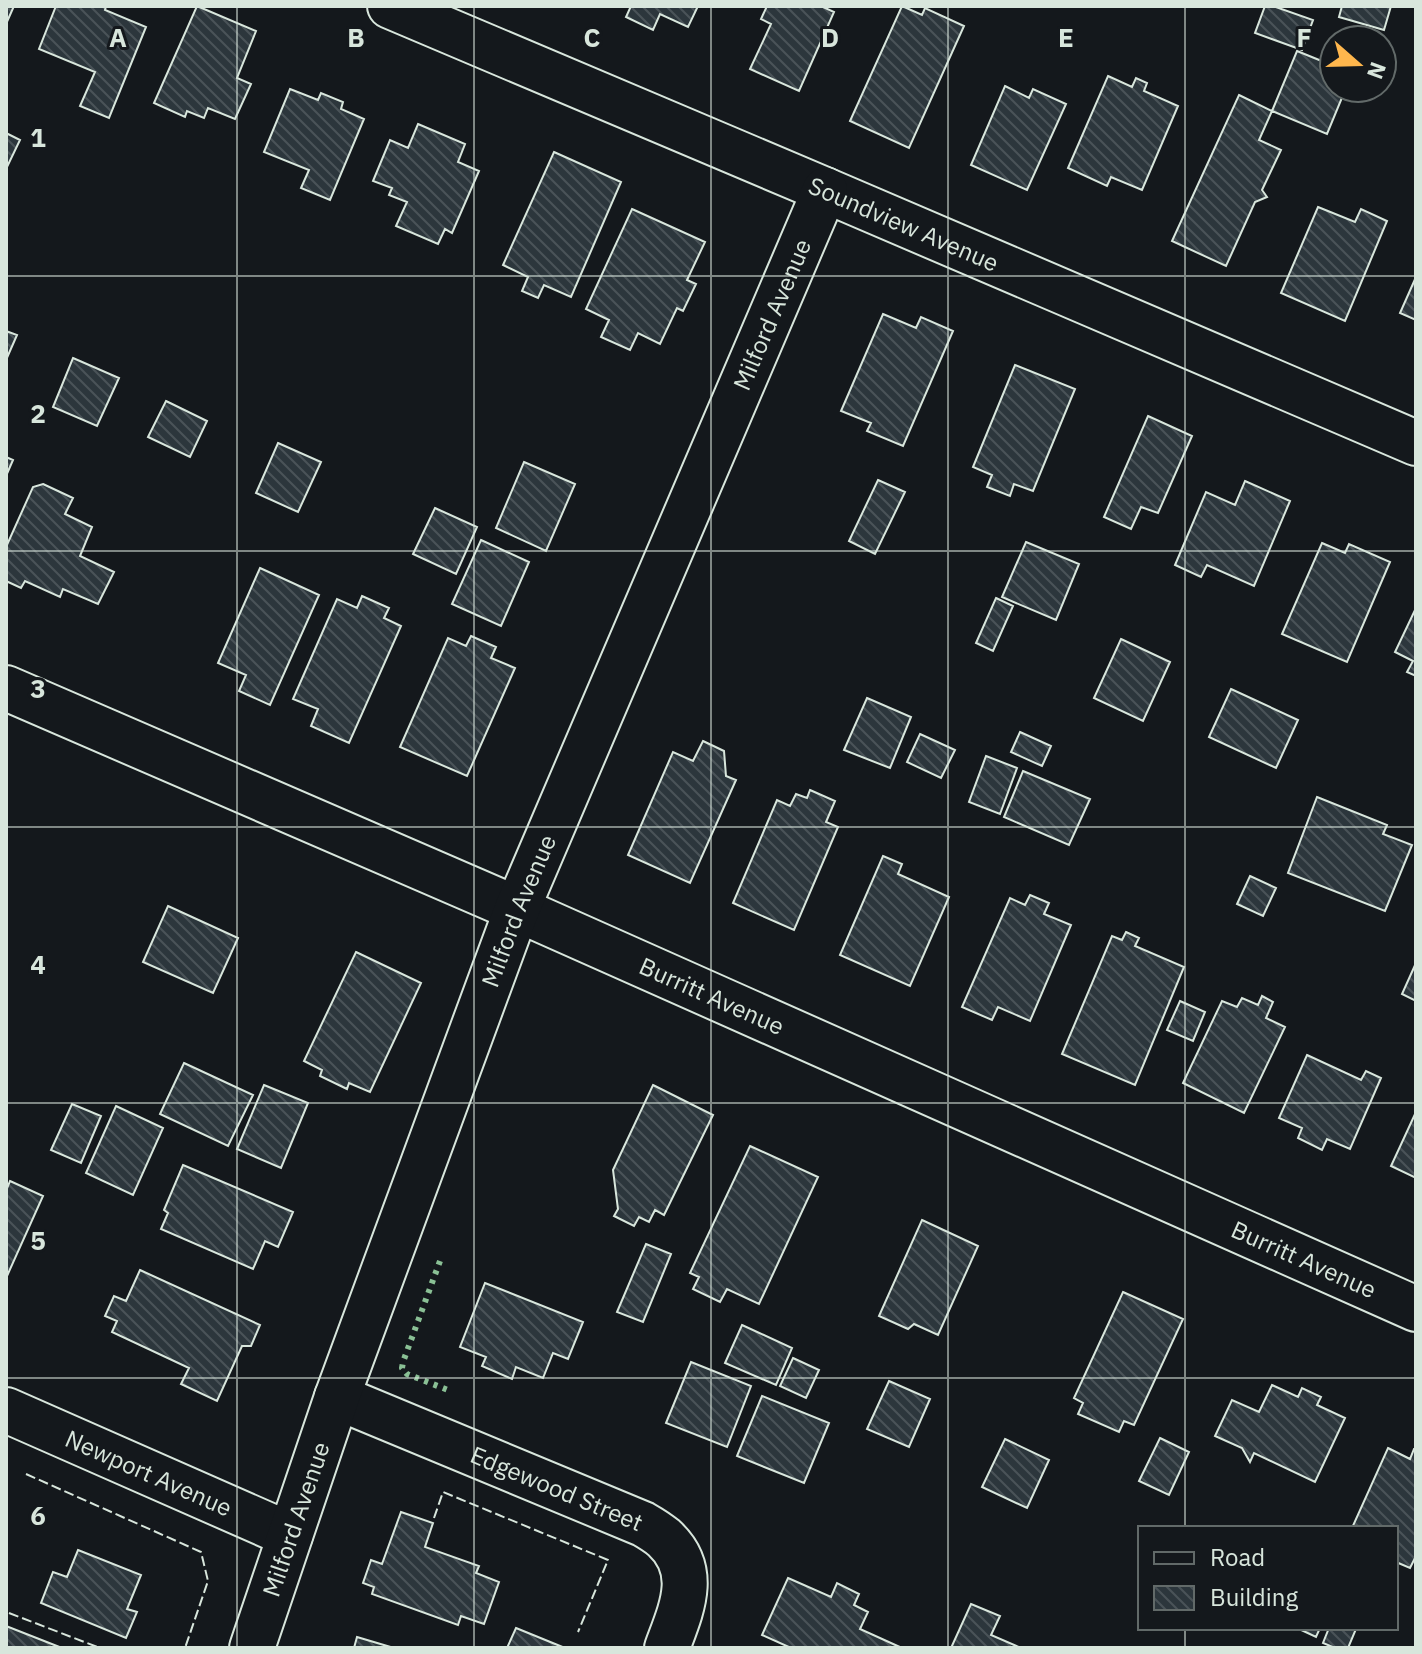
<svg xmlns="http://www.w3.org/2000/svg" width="1422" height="1654" viewBox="0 0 1422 1654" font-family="'IBM Plex Sans',sans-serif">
<defs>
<pattern id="building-back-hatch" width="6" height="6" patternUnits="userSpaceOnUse" patternTransform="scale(2)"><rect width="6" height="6" fill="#2c363c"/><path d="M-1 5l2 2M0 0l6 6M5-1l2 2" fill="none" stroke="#4a5358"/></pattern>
</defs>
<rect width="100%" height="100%" fill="#14181c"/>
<path fill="url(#building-back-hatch)" stroke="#d8e6dc" stroke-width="2" d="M6 6H14L6 24Z
M56 6H106L105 10 146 27 109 118 80 106 95 72 39 49Z
M197 6 256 31 237 78 251 84 235 119 208 108 204 118 187 111 185 117 154 103Z
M631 6H698L688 27 660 14 653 30 626 17Z
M767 6H821L834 12 799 91 750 69 771 24 761 19Z
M902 6 922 15 925 8 964 26 909 148 850 121Z
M1265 6H1273L1313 20 1302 50 1255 33Z
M1342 6H1391L1384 30 1339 17Z
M1297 51 1334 66V88H1346L1327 134 1272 111Z
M1108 76 1132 87 1136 78 1147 83 1144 91 1178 106 1142 190 1111 177 1107 186 1068 168Z
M1005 86 1029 98 1033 89 1066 104 1027 190 971 165Z
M290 89 318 100 321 93 343 102 341 109 364 119 330 200 301 188 309 170 264 152Z
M1239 95 1272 111 1259 140 1281 150 1262 190 1267 197 1255 202 1226 266 1172 241Z
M418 124 465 144 458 162 479 171 452 233 445 229 438 244 396 226 407 202 389 195 392 188 373 181 390 140 408 148Z
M6 133 20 140 6 169Z
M554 152 621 182 571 297 544 285 538 298 522 291 528 277 503 265Z
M1318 207 1355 222 1361 209 1387 221 1345 321 1281 293Z
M632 209 705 242 687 280 696 284 683 311 677 308 660 344 638 333 630 350 601 337 609 320 586 309Z
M1416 277V320L1400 313Z
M883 314 916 328 921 317 953 331 903 446 867 431 871 423 841 411Z
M6 331 17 335 6 360Z
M73 358 119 378 97 426 53 407Z
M1015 365 1075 389 1033 491 1014 484 1010 496 987 487 992 475 973 467Z
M166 401 207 421 190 457 148 437Z
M1148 416 1192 436 1158 513 1141 507 1131 529 1104 517Z
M278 443 321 462 298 512 256 493Z
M6 457 13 460 6 476Z
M524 462 575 484 546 551 496 528Z
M878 480 905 492 875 554 849 541Z
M1245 481 1290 501 1254 586 1207 565 1201 577 1175 565 1206 492 1235 505Z
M43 484 73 498 65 514 92 527 80 556 114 572 98 604 63 589 60 597 25 581 21 588 6 581V547L33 487Z
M435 508 477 527 456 574 413 554Z
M481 540 529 562 501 626 452 604Z
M1026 542 1079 564 1056 620 1002 597Z
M1322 543 1345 553 1349 544 1390 562 1347 662 1282 634Z
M260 568 319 595 270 705 239 691 246 675 218 663Z
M362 596 389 608 384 618 401 626 349 743 311 726 318 709 293 699 337 599 357 608Z
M996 598 1013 606 993 651 976 643Z
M1416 608V676L1407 672 1413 661 1395 652Z
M471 636 496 647 491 658 515 668 467 776 400 747 448 638 466 646Z
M1121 639 1170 662 1143 721 1094 698Z
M1231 689 1298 720 1276 768 1209 737Z
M867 698 911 717 890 768 844 750Z
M1020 732 1051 746 1042 766 1011 752Z
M920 734 955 750 941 778 907 762Z
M703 741 724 751 726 776 736 780 690 883 628 855 673 752 693 761Z
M986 756 1017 768 1000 814 969 802Z
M1023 771 1090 799 1069 845 1004 817Z
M810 790 835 801 826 822 838 827 794 930 733 903 777 800 790 806 796 794 807 798Z
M1317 797 1387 825 1383 834 1412 845 1385 911 1288 873Z
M883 856 902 864 898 874 949 897 910 986 840 955Z
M1250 876 1276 888 1263 916 1237 904Z
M1030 895 1049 903 1044 914 1071 925 1030 1021 998 1007 992 1020 962 1007 1010 898 1025 905Z
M168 906 238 938 213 993 143 962Z
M1126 932 1139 938 1135 946 1184 967 1135 1085 1062 1054 1112 936 1122 940Z
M356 952 421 983 370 1092 349 1083 347 1089 320 1076 322 1070 304 1061Z
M1416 963V1001L1402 994Z
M1262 996 1273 1002 1266 1018 1285 1027 1244 1113 1183 1083 1222 1001 1237 1007 1242 998 1258 1005Z
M1180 1001 1205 1012 1193 1041 1167 1030Z
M1307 1055 1361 1080 1366 1071 1381 1078 1350 1149 1327 1139 1322 1150 1298 1138 1302 1128 1279 1118Z
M184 1063 253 1095 228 1146 160 1114Z
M264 1085 308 1103 281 1168 237 1149Z
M653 1085 713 1115 664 1215 655 1210 649 1222 639 1217 634 1226 614 1216 618 1209 613 1170Z
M72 1104 101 1116 81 1163 51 1150Z
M116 1106 163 1128 133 1195 86 1173Z
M1416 1112V1178L1391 1166Z
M750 1146 818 1177 759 1304 727 1289 720 1302 693 1289 699 1277 690 1273Z
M183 1165 293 1212 278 1247 265 1241 253 1269 161 1229 168 1213 164 1210Z
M10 1181 43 1196 7 1276 6 1191Z
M922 1220 978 1246 938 1335 914 1324 908 1329 879 1316Z
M646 1244 671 1254 643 1322 617 1312Z
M140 1270 260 1325 251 1346H242L217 1401 181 1384 189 1368 112 1332 117 1321 105 1316 114 1296 126 1301Z
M485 1283 583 1322 568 1359 553 1353 543 1378 516 1367 512 1379 482 1366 486 1357 460 1347Z
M1123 1292 1183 1319 1134 1425 1124 1421 1119 1432 1078 1414 1083 1403 1074 1398Z
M742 1325 792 1348 776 1385 725 1363Z
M793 1358 819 1370 806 1398 780 1386Z
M691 1362 751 1386 727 1447 666 1423Z
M889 1381 930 1399 909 1447 867 1429Z
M1272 1385 1298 1397 1302 1388 1321 1397 1317 1405 1345 1418 1315 1482 1254 1453 1250 1462 1242 1448 1215 1436 1232 1400 1259 1412Z
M762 1396 829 1423 804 1483 737 1456Z
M1160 1438 1189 1452 1169 1495 1139 1481Z
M1005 1439 1049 1460 1027 1508 982 1487Z
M1388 1448 1410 1459 1414 1449H1416V1556L1410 1568 1396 1562V1528H1352Z
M401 1512 433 1523 425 1547 479 1566 476 1573 499 1582 484 1624 461 1616 458 1625 372 1594 374 1587 363 1583 371 1560 382 1564Z
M78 1550 141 1575 127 1609 137 1612 126 1638 41 1603 53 1572 67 1577Z
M788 1578 831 1597 837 1583 859 1594 854 1605 868 1612 860 1629 902 1648H791L762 1635Z
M971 1604 1000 1616 991 1635 1021 1648H951Z
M6 1626 62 1648H6Z
M516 1628 565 1648H507Z
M1297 1628H1320L1316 1637Z
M1329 1628 1356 1629 1348 1648H1335L1323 1643Z
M357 1637 394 1648H354Z"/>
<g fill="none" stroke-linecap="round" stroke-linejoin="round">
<g stroke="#d8e6dc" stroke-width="48">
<g id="street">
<path id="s1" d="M390 6 825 190 1416 443"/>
<path id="s2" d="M6 688 517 909 1416 1309"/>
<path id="s3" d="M337 1397 643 1524C650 1528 658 1533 664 1538 700 1571 681 1610 667 1648"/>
<path id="s4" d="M6 1410 290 1535"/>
<path id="s5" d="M252 1648 337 1397 517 909 825 190"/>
</g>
</g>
<use href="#street" stroke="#14181c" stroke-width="44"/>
<path stroke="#8ac095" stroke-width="6" stroke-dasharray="4 6" stroke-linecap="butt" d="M440 1261 403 1362 402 1368 407 1374 448 1390"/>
<path stroke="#d8e6dc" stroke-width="2" stroke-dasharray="10 4" stroke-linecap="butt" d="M26 1474 201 1552 208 1581 185 1648
M434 1518 443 1492 608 1560 578 1632
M9 1613 100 1648"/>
</g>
<path fill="none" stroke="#d8e6dc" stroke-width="2" stroke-opacity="0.55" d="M237 6V1648M474 6V1648M711 6V1648M948 6V1648M1185 6V1528M6 276H1416M6 551H1416M6 827H1416M6 1103H1416M6 1378H1416M1185 1628V1648"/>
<g text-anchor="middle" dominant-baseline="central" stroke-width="6" stroke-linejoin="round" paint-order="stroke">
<g font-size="24" fill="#d8e6dc" stroke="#14181c">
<text stroke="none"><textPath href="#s1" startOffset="558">Soundview Avenue</textPath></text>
<text stroke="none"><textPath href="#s5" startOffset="1432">Milford Avenue</textPath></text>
<text stroke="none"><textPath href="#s5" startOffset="784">Milford Avenue</textPath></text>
<text stroke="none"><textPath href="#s2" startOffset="770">Burritt Avenue</textPath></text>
<text stroke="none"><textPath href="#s2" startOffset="1418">Burritt Avenue</textPath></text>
<text stroke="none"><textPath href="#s4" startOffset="156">Newport Avenue</textPath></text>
<text stroke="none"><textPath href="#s3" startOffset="238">Edgewood Street</textPath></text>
<text stroke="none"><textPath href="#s5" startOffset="136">Milford Avenue</textPath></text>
</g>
</g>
<g font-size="26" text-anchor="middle" font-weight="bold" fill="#d8e6dc" stroke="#14181c" stroke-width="6" stroke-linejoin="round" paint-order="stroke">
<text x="118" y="47">A</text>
<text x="356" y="47">B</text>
<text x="592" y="47">C</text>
<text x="830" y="47">D</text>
<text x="1066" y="47">E</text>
<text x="1304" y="47">F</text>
<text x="38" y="147">1</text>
<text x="38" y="423">2</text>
<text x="38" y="698">3</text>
<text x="38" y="974">4</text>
<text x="38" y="1250">5</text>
<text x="38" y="1525">6</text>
</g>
<rect width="1422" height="1654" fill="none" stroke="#d8e6dc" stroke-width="16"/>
<rect x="1138" y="1526" width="260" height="104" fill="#14181c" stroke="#626a69" stroke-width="2"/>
<rect x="1154" y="1552" width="40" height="12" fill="#14181c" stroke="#626a69" stroke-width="2"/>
<text x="1210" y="1566" font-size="24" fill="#d8e6dc">Road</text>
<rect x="1154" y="1586" width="40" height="24" fill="url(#building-back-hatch)" stroke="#626a69" stroke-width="2"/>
<text x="1210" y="1606" font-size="24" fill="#d8e6dc">Building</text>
<g transform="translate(1358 64) rotate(110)"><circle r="38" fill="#14181c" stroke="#626a69" stroke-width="2"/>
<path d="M0-6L14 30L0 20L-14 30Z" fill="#ffb74d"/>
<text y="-12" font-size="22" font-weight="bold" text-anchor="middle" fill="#d8e6dc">N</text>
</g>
</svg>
